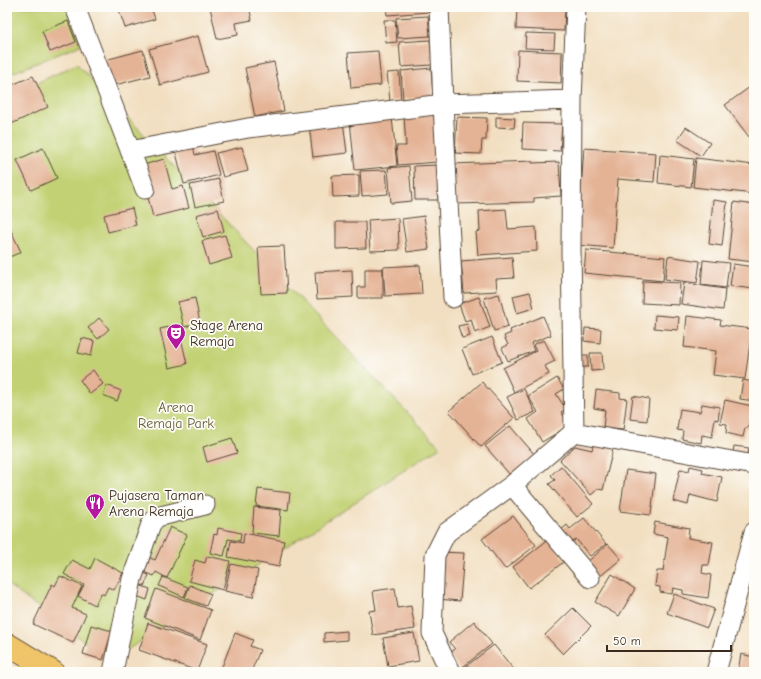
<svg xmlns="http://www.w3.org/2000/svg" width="761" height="679" viewBox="0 0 761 679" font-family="'Comic Neue',sans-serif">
<rect width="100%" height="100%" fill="#fdfcf7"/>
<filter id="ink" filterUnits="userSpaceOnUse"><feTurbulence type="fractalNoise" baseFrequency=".025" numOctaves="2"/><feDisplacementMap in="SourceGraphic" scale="8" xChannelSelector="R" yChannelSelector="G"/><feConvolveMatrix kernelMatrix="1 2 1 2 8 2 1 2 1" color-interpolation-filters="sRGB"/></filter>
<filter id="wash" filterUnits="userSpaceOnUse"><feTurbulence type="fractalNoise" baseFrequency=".012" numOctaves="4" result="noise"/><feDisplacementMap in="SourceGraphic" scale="16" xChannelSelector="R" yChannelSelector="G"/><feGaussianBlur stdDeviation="0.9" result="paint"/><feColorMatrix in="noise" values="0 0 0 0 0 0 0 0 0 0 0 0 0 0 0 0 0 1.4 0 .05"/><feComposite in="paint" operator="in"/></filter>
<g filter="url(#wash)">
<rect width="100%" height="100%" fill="#f2dfc1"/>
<path fill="#c2d173" stroke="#7e7e48" d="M7 7H66L81 45 7 75Z
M77 64 440 447 110 661 7 584V97Z"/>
<g id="blocks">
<path fill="#e4b294" d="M118 7H151L155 19 125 28Z
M210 7H249L252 20 236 23 238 35 217 39Z
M386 7H429V12L387 15Z
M517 7H565L564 31 516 29Z
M428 16 430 36 398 38 396 18Z
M384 20H395L397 42 386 43Z
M68 21 76 42 50 52 42 31Z
M526 33 555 34 554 49 525 48Z
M198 36 208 72 160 85 149 49Z
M430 40 432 65 401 67 399 42Z
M143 50 150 76 111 86 105 60Z
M518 50 562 52 561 83 517 81Z
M378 51 381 85 351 88 348 53Z
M274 62 284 111 255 117 245 68Z
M431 68 433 97 403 99 401 71Z
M399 72 401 100 390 101 387 73Z
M33 76 48 107 7 126V87Z
M754 84V139L752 141 725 105Z
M434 114 438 162 398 165 396 146H406L404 116Z
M392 117 397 166 355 170 350 121Z
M457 117 487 118 486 140H482L481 154 455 153Z
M496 117 515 118 514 128 496 127Z
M343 121 347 153 313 157 309 125Z
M523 123 562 124 560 151 522 149Z
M686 127 710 143 701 156 677 140Z
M193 145 195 155 213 151 219 175 184 184 175 149Z
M242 147 248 171 223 177 216 153Z
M43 148 57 178 31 190 17 160Z
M584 148 656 153 654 182 618 179 613 248 577 245Z
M660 155 694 159 691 187 658 183Z
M696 158 754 165V194L693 187Z
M164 159 172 189 183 186 189 208 153 217 140 166Z
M532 161V163L559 162 561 196 534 198V202L455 204 453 164Z
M437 165 438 200H415L414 166Z
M409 166 412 201 391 203 388 168Z
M386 170 388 194 362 196 360 171Z
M359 175V196L333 197 332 176Z
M219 179 224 201 195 207 190 185Z
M713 200 727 202 722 246 709 244Z
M734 202 754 205V262L728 259Z
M132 208 136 225 108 232 104 215Z
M218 209 224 231 203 237 196 215Z
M506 209 508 229 536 227 537 251 478 255 476 232 480 231 479 211Z
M424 216 429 249 407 252 402 219Z
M398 218 399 250 370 251 368 220Z
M7 222 21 252 7 258Z
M336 222H365L366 248 336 249Z
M225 235 232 258 209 265 202 241Z
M284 246 287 293 261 294 258 247Z
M586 250 665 257 663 281 584 273Z
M668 256 700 261 697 283 665 279Z
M512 257 514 278 496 279 497 291 464 293 461 261Z
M703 260 729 263 726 288 701 285Z
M733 264 754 267V289L730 286Z
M420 265 422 294 385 296 383 267Z
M365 269H383V298H358V287H365Z
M352 270 353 297 317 299 315 272Z
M643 281 680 283 679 305 642 303Z
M684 283 725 289 723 310 681 304Z
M530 292 534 308 517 313 513 296Z
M499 294 508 327 494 331 484 298Z
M479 297 490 327 475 333 471 319 465 321 459 304Z
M195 298 200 323 184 327 178 302Z
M655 315 679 317 678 330 654 328Z
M543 316 551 335 531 343 534 351 508 361 502 348 508 345 504 336 511 333 510 330Z
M687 316 721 320 720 325 752 329 745 379 713 375 716 351 684 347Z
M99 318 109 329 98 339 88 328Z
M467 324 470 336 462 338 458 326Z
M178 325 187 364 169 368 160 329Z
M585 328 601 329 600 343 584 341Z
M492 337 502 362 472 374 462 349Z
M82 338 94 341 91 356 78 353Z
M544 340 555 361 545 366 549 374 514 392 503 368 536 351 533 345Z
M590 353H602L603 370 591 371Z
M580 355H588V367H580Z
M93 370 103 384 90 394 80 380Z
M557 378 564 389 556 394 566 409 561 412 570 425 542 442 528 419 538 412 528 396Z
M743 380 754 382V401L740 399Z
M482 382 514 418 481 447 449 411Z
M107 385 121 391 117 401 103 395Z
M524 389 535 412 518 420 507 397Z
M596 390 620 393V398L627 399 623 430 603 428 605 410 594 408Z
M633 396 649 399 647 421 630 419Z
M725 400 752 406 748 428H745L743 437 726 433 727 424 720 423Z
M702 404 720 407 718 420 715 419 712 437 702 435 701 443 682 439 683 431 677 430 680 409 700 412Z
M510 426 535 455 511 476 485 446Z
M232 438 237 453 207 462 203 447Z
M594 441 614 445 603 490 598 489 591 495 560 460 575 446 592 450Z
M734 446 749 448 747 461 732 459Z
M561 466 593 504 577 517 549 484 555 480 551 475Z
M690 466 703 469 702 473 722 477 717 502 690 495 688 505 673 501 680 469 689 471Z
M626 470 656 474 651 515 620 511Z
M258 489 290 493 288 510 256 506Z
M254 507 281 510 279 536 252 533Z
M513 516 536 545 505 569 482 539Z
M584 518 606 544 590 556 576 539 570 544 559 532 567 525 570 529Z
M655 522 689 528 688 538 713 542 709 565H703L702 573 711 575 708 598 683 594V590L673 588 672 594 660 592V587L655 586 657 571H663L668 537 653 534Z
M170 527 187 535 167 578 156 572 154 576 138 569 144 555 155 560Z
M218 528 241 533 240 541 228 539 224 556 210 553 214 534 217 535Z
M244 533 284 541 279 567 228 557 231 541 243 543Z
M549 539 565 561 529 588 513 567Z
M608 544 621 559 598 578 586 563Z
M441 552 464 553 460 601 437 599Z
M207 556 230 561 223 590 189 581 195 560 205 563Z
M95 558 123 573 114 590 108 587 104 595 101 593 95 605 78 596 84 585 64 574 72 560 90 569Z
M231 564 258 570 253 597 225 591Z
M138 571 149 575 144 586 134 582Z
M612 574 635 589 619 616 595 602Z
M60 576 82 586 72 608 86 614 73 643 33 624 52 584 55 586Z
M163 577 188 587 184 597 159 586Z
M134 583 150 589 147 600 131 594Z
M190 585 211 594 206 606 185 598Z
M395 588 398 608 411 606 415 629 373 635 369 611 376 610 373 591Z
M156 589 211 610 200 640 145 618Z
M674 594 714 609 707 628 667 613Z
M573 608 591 626 563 654 545 635Z
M474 621 492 644 460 669 449 654 455 649 449 642Z
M148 623 207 644 197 671 139 650Z
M91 625 112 631 103 660 83 654Z
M347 631V640L324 642V633Z
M235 633 253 640 250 646 260 650 251 672H220Z
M414 633 419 661 388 666 383 638Z
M494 645 515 671 514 672H463L461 670Z
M741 654 754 657V672L738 671Z"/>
</g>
</g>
<g filter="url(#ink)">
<use href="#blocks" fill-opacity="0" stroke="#564536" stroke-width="1"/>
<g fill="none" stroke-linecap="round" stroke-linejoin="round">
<g stroke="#564536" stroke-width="21">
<path id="minor" d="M75 7 145 189
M439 7 443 104 453 298
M130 151 248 128 443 104 572 100
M574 432 754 465
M512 485 590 578
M113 672 132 579 151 524 157 517 205 505
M450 672 432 633 435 555 446 533 512 485 574 432 571 250 572 100 576 7
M716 672 754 532"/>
</g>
<g stroke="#564536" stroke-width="24">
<path id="major" d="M7 644 53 672"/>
</g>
<use href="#minor" stroke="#fff" stroke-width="19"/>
<use href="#major" stroke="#f0c469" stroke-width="22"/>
</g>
</g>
<defs>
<g id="theatre-pin" transform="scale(1)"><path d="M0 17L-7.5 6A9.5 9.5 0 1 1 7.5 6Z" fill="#b5179e" stroke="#fdfcf7"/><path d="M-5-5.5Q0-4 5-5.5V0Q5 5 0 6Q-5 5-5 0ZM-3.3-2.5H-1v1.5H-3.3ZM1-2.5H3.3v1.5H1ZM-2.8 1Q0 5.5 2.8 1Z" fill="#fff"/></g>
<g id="restaurant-pin" transform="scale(1)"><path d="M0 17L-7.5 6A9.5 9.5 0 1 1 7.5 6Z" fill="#b5179e" stroke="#fdfcf7"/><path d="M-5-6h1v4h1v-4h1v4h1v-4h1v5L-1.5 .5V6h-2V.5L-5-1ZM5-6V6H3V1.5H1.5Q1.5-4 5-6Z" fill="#fff"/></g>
</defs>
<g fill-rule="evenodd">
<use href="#theatre-pin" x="176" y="333"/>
<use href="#restaurant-pin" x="95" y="503"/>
</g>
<g text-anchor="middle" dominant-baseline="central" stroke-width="3.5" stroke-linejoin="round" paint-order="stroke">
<g font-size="14" fill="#3b2a1e" stroke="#fdfcf7" text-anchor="start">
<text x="190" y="325">Stage Arena<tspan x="190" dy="16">Remaja</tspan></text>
<text x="109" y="495">Pujasera Taman<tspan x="109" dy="16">Arena Remaja</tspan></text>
</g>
<g font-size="14" fill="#645c38" stroke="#fdfcf7">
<text x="176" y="407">Arena<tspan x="176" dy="16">Remaja Park</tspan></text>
</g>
</g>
<rect width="761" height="679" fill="none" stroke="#fdfcf7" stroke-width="24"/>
<path d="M607 645v6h124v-6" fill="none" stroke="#3b2a1e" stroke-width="2"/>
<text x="613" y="645" font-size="12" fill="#3b2a1e" stroke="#fdfcf7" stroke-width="3" paint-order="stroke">50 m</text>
</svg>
